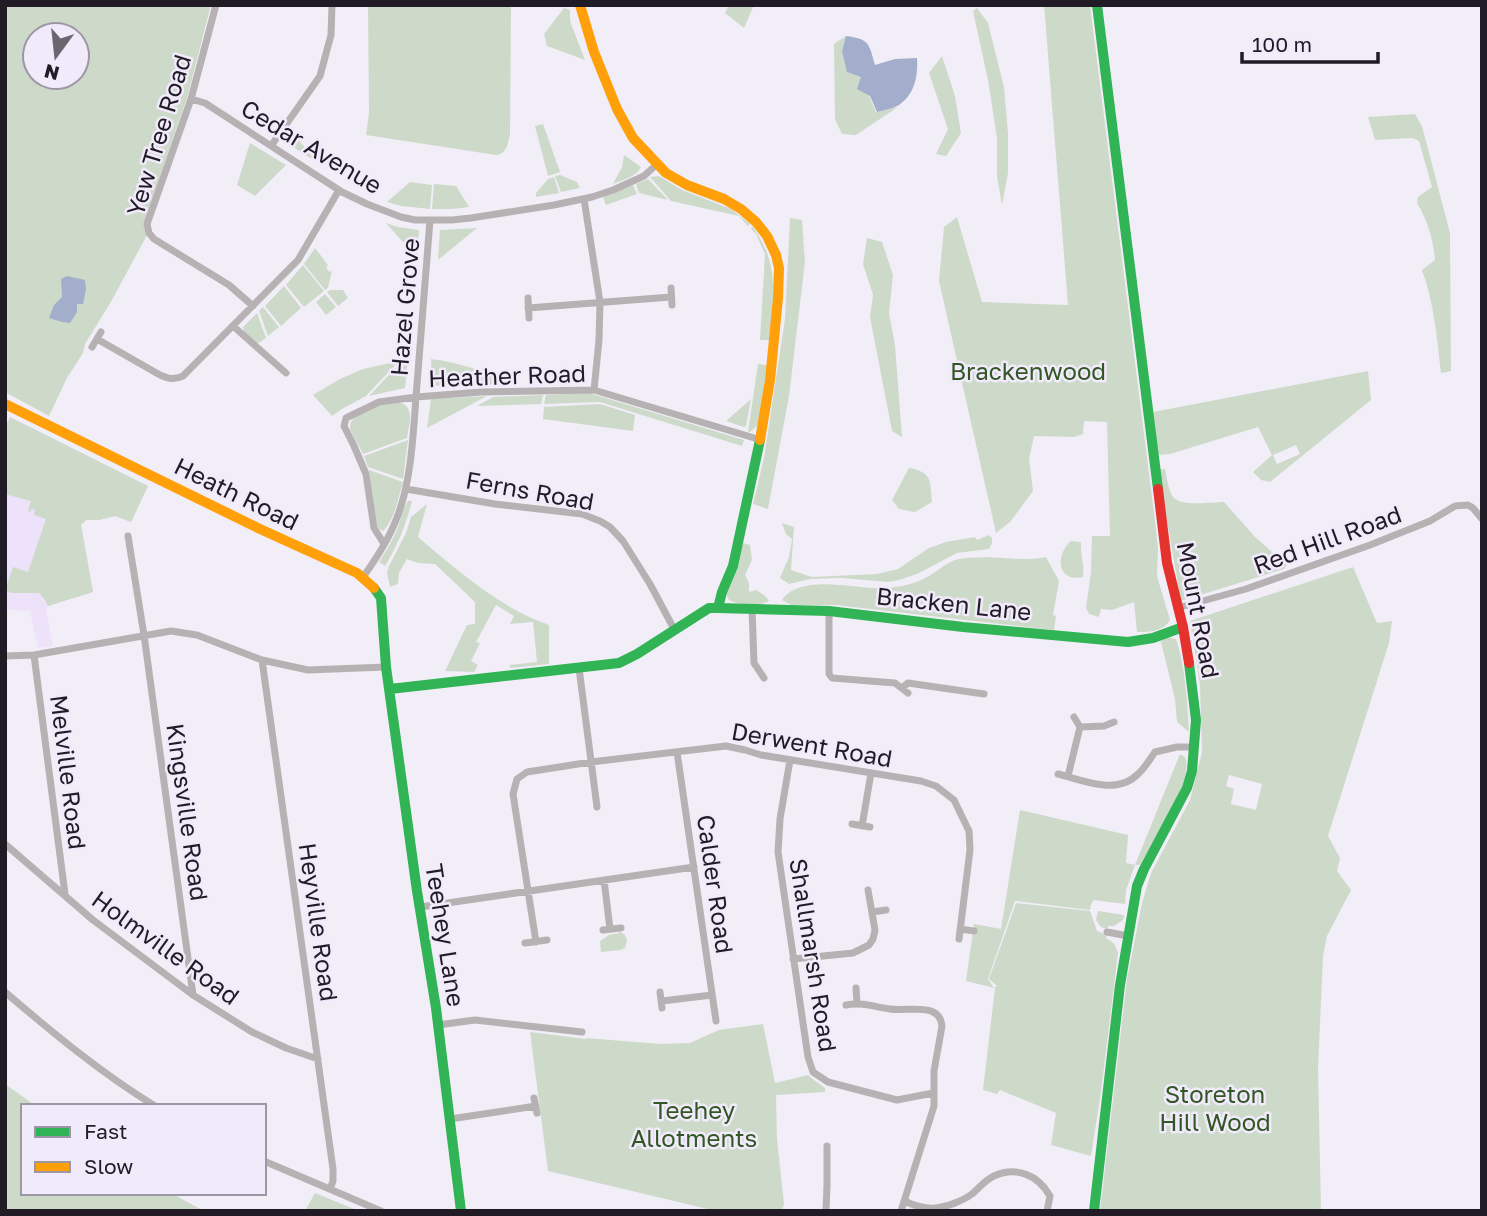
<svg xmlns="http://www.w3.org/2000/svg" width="1487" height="1216" viewBox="0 0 1487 1216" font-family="'Golos Text',sans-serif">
<rect width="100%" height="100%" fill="#f2eef7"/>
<path fill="#ede2fa" d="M10 417 148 486 131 522 115 516 99 520H86L81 525 93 592 48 606 46 609 53 646 38 648 30 611 8 610 5 604V427Z"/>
<path fill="#cddaca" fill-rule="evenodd" d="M5 5H211L187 98 145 220 144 228 147 235 112 300 85 344 83 353 67 378 49 416 5 392ZM35 35H77V77H35Z
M368 5H511L510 134C508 143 507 154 496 155L366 135 369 113Z
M729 5H754L744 28 725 13Z
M1044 5H1090L1155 521 1158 549 1157 576 1170 620C1163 632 1149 632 1137 632L1134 602 1112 610 1101 609 1099 617 1089 614 1086 608 1091 572 1092 536H1110L1107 422 1084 421 1083 434 1074 437 1034 436 1029 459 1033 491 1010 522 996 533 939 281 944 227 957 217 982 302 1068 305Z
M564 8 570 10V21L585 60 547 46 544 34Z
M977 8 988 23 1004 87 1008 133V173L1002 205 997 176V138L988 80 973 11Z
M846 36 842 51 861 77 876 112 898 107 856 135 842 134 835 119 834 44Z
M942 56 955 96 961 133 946 156 936 154 948 129 929 73Z
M1415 114 1422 126 1450 233 1451 371 1441 373C1437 338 1434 303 1422 270L1435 260C1433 238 1428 222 1417 203L1418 197 1432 187 1419 141 1412 138 1375 140 1368 117Z
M543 124 560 172 548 176 535 126Z
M293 133 315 160V161L287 143Z
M250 143 286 165 255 196 237 185Z
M624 155 641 167C636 177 623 180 613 184L622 167Z
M560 175 577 182 580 188 561 192 555 176Z
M659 176 682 190 731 209 750 224 748 226 739 216 671 201 650 177Z
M554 177 559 193 536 197V193L548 179Z
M648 179 668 200 639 193 636 184Z
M410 182 432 185 430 209 401 206 387 202Z
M434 184 456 186 469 207 452 209H432Z
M633 185 637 194 606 205 603 197Z
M790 218 802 220 805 262 789 396 768 509 753 504 764 458 785 319Z
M386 223 398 227 419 230 417 258Z
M752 226C781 266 773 295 769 340H760L765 254 756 234 751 229Z
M477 228 438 260 440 230Z
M867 238 882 242 893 275 889 313 895 345 902 437 892 431 870 317 873 295 863 264Z
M315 248 328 265 326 268 330 272 332 270 328 288 325 290 304 264Z
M303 265 324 291 304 307 286 285Z
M284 286 301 308 281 326 265 306Z
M330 290H343L348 298 338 306 327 292Z
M325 294 336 307 326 315 316 302Z
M263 307 279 327 268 336 259 311Z
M257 313 266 338 257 344 244 333 243 327Z
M408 359 405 388 369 396 403 360Z
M431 359C455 362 477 369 499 377V384L432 386Z
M399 361 366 396 342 409 332 416 313 395 340 379 363 369Z
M758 364 767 365 759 420 757 426 750 432H748Z
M1368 371 1371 400 1270 482 1261 480 1253 472 1272 455 1258 427 1170 454 1157 455 1153 412ZM1296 445 1300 454 1277 464 1273 455Z
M589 393 744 440 742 446 600 402 544 404 546 395Z
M543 395 541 404 477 406 493 397Z
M487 396 427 428 431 399Z
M751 399 746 426 744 427 726 421Z
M398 402C416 406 409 424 407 438L363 454C360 447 351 434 350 428 348 412 386 403 398 402Z
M600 404 635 415 633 431 543 419 544 407Z
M10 417 148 486 131 522 115 516 99 520H86L81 525 93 592 48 606 45 600 39 593H12L5 590 13 567 28 572 46 519 34 515 35 510 32 509 30 512 28 511 31 501 5 494V427Z
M408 440 403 479 368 467 364 456Z
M909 468C933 472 930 482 932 502L915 512 899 509 892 500Z
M1158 469H1165C1167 478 1168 489 1173 497 1180 507 1212 502 1224 502L1255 537 1287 565 1284 569 1181 601Z
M369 470 403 482C398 498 395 519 383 531L379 529 377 525Z
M408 501H412C406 525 398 545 385 566L379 562C386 551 393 540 398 527 401 518 402 509 408 501Z
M427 504 418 537C447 562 485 594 519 612 528 617 539 621 549 625V664L510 668V665L537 662 533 622 510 624 514 616 496 605 476 642 480 643 471 661 478 665 474 672 445 671 467 625 475 624V602L435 564 418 563 407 559 399 573 398 584 390 587 387 573 389 566 406 533 411 517Z
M782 523 794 527 791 570 812 577 877 574 898 569 929 548 946 542 975 537 977 540 989 535 992 538V543L989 549 957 553 917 574 899 580 888 582 842 578 810 579 789 584 780 578 789 557 792 539 786 534Z
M1071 541 1081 542C1080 557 1085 563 1083 577 1058 583 1054 556 1071 541Z
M743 543 750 545 752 560 745 575 749 583V592L756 590 764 595 769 601C759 607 739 605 729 600L726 593Z
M987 557C1007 558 1027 561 1046 557L1059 581 1053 615 1056 616 1054 630 835 605H791L782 600C801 572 858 590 886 588 900 587 915 584 927 577 937 572 944 564 955 560 965 557 977 558 987 557Z
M1353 567 1377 623 1392 621 1389 643 1328 836 1340 858 1337 871 1351 890 1327 936 1323 956 1318 1069 1321 1211H1100L1127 979 1142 903 1151 873 1190 800 1202 752 1200 685 1190 621ZM1229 775 1262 784 1256 810 1231 804 1234 789 1226 786Z
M1166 637 1176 639C1186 669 1187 701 1189 732L1177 722 1175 699 1161 642 1162 639Z
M1180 754 1185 757C1195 780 1152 843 1140 865H1135L1126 890 1125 904 1094 900 1091 904 1090 910 1015 901 988 979 994 988 997 986 989 979 1016 903 1090 911 1097 931 1107 935 1106 939C1114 941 1115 945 1118 953L1101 1092 1091 1156 1051 1145 1056 1113 1000 1090 997 1094 983 1090 995 988 966 981 974 924 1001 929 1020 810 1128 835 1126 863 1135 865Z
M1098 911 1124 915 1123 920 1114 926H1108L1107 929 1101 927 1096 920Z
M619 931 625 935 627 940 625 948 620 950 601 952 600 941 609 935 619 933Z
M763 1024 775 1083 808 1075 814 1080 825 1088V1092L776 1095 777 1139 784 1204 782 1211H716L548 1171 530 1032 586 1039V1038L661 1044 690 1043 719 1030Z
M5 1084 36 1106H23V1193H171L204 1211H5Z
M315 1193 359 1211H305Z"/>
<path fill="#a2aecb" d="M846 36C870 39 869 44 875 65L895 59 917 58C918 76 915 94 899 105 893 109 883 110 877 112L870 96 857 89 861 77 847 72 842 51Z
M67 276 85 280 86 289 83 304H77V312L70 323 62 322 49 318 54 305 62 297 61 279Z"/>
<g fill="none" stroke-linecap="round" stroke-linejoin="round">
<path stroke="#b6b2b4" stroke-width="7" d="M216 5 191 99 147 224 149 233 154 239 229 285 253 306
M191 99 205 103 342 192 367 204 401 217 415 220H452L471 218 554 205 592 197 613 190 644 176 657 164
M271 146 320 76 331 35 332 5
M584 199 600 302 599 340 594 390
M430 220 416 397 481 392 594 390 761 440
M671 288 672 305
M528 298 529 318
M528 308 671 297
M233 326 286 373
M97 339 160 375C169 379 174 380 183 376L298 260 339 190
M92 347 101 332
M406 489 495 504 582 514 600 521 610 527 623 541 650 584 674 629
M128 536 144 635 193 995
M363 577C376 559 388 541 396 520 411 484 413 437 416 397L379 402 346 418 344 426 354 446 366 474 374 528 384 544
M752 608 754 663 764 678
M1177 608 1246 589 1370 545 1430 521 1455 506 1468 505 1473 508 1482 519
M829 611V674L832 678 895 683 908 693
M34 655 65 894
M5 656 34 655 171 631 197 635 262 660 308 670 386 667
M262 660 333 1169V1181L330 1189
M579 668 597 807
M902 688 908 683 984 694
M1074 717 1080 727
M677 752 716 1021
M790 760 780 819 778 852 808 1057 813 1072 828 1082 897 1100 933 1093
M1058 774C1082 780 1117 796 1138 774 1145 768 1150 759 1155 752L1177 747H1195
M1068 776 1080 727 1104 726 1114 722
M852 824 870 827
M862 826 871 773
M5 844 93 920 193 995 252 1032 286 1048 318 1059
M604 880 610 929
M420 907 694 867
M872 912 886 910
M960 929 974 931
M603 930 621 928
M1107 932 1128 936
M536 942 513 794 517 779 527 772 591 762 726 746 745 750 761 755 921 781 936 786 954 800 969 831 970 850 959 939
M525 943 547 940
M793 959 853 953 869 945 873 939 875 930 868 890
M856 988 857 1003
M5 992C53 1033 101 1073 155 1106
M660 992 662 1008
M662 1001 712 995
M846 1005C862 1002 875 1007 890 1009 907 1012 940 1001 942 1026L934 1071V1106L901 1211
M438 1025 475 1020 582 1032
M534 1098 537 1113
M450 1119 536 1106
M264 1161 381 1211
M904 1201C913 1205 926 1209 936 1208 947 1207 964 1200 972 1194 979 1188 985 1180 994 1176 1017 1166 1038 1175 1050 1196L1047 1211
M826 1211 827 1185V1146"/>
<path stroke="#30b455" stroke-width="10" d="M1097 5 1158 489
M374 588 381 598 386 667 417 891 436 1008 461 1211
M718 608 829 611 963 627 1128 642 1153 638 1183 627
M390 689 619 663 637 654 709 608H718L722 592 733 566 760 440
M1094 1211 1120 985 1137 886 1144 869 1187 788 1192 771 1196 720 1189 663"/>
<path stroke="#ff9f0a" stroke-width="10" d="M580 5 594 52 617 109 633 138 666 173 687 185 724 199 741 209 756 222 767 236 776 255 779 268 778 298 770 380 760 440
M5 404 260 529 357 573 374 588"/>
<path stroke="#e5322d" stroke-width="10" d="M1158 489 1167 563 1183 627 1189 663"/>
</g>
<g text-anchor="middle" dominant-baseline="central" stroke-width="5" stroke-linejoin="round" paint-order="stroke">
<g font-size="24" fill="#201b25" stroke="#f1eafb">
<text transform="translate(158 135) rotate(-73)">Yew Tree Road</text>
<text transform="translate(312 146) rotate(31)">Cedar Avenue</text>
<text transform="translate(404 307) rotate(-85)">Hazel Grove</text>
<text transform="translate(507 375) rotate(-2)">Heather Road</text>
<text transform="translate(530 490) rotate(10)">Ferns Road</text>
<text transform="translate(237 493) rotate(26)">Heath Road</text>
<text transform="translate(1327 539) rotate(-20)">Red Hill Road</text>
<text transform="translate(954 603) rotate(6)">Bracken Lane</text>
<text transform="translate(1199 610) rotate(79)">Mount Road</text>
<text transform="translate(812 744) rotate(10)">Derwent Road</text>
<text transform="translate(69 772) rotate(83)">Melville Road</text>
<text transform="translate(188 812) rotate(82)">Kingsville Road</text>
<text transform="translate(716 884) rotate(82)">Calder Road</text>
<text transform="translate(319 922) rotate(82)">Heyville Road</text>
<text transform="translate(446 935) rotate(81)">Teehey Lane</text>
<text transform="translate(166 947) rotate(36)">Holmville Road</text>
<text transform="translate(814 955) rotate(81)">Shallmarsh Road</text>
</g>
<g font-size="24" fill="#325724" stroke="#f1eafb">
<text x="1028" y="370">Brackenwood</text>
<text x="1215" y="1093">Storeton<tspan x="1215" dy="28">Hill Wood</tspan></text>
<text x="694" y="1109">Teehey<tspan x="694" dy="28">Allotments</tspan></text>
</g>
</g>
<rect width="1487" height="1216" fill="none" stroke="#201b25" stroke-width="14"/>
<rect x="21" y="1104" width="245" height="91" fill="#f1eafb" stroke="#9d97a5" stroke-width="2"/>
<rect x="35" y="1127" width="35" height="10" fill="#30b455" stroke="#9d97a5" stroke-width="2"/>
<text x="84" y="1139" font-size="21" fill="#201b25">Fast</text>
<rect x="35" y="1162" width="35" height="10" fill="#ff9f0a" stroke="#9d97a5" stroke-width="2"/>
<text x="84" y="1174" font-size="21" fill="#201b25">Slow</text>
<g transform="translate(56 56) rotate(195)"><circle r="33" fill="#f1eafb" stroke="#9d97a5" stroke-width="2"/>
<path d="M0-5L12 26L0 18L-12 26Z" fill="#6a656e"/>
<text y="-10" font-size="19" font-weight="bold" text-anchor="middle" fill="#201b25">N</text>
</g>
<path d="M1242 52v10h136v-10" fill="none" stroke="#201b25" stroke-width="3.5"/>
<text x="1252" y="52" font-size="21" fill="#201b25" stroke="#f1eafb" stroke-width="5" paint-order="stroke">100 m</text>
</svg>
